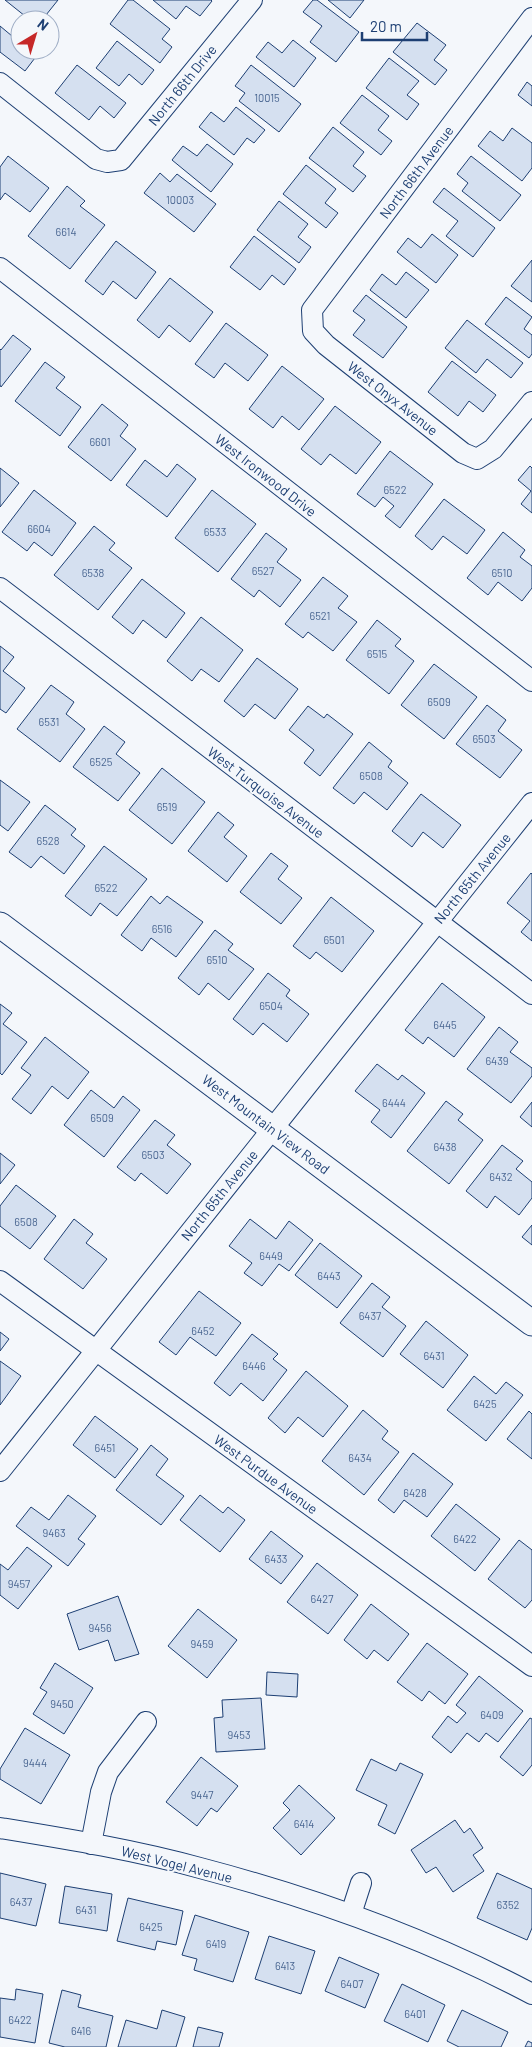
<svg xmlns="http://www.w3.org/2000/svg" width="532" height="2047" viewBox="0 0 532 2047" font-family="Barlow,sans-serif">
<rect width="100%" height="100%" fill="#f4f7fb"/>
<path fill="#d5e0f0" stroke="#1d3f73" d="M5 0H58L42 20H30Z
M128 0H133L170 29 162 39 172 47 160 63 110 24Z
M153 0H211L212 1 200 16 186 6 176 19Z
M313 0H317L359 32 336 62 310 42 322 26 303 12Z
M328 0H364L350 18Z
M417 23 446 45 434 60 447 70 435 85 393 52Z
M0 26 12 36 20 26V50H41L25 71 0 52Z
M293 40 316 58 294 87 256 57 268 42 282 53Z
M117 41 154 70 142 85 129 74 119 86 96 68Z
M389 58 419 81 407 95 419 104 407 120 366 88Z
M77 65 126 103 114 118 100 106 89 120 55 93Z
M251 65 301 104 279 132 239 101 245 93 235 86Z
M527 82 532 86V106L518 95Z
M362 95 389 116 378 130 392 141 381 155 340 123Z
M236 107 265 130 254 143 247 138 234 155 199 127 211 112 224 122Z
M333 127 364 152 353 166 366 176 353 192 309 158Z
M512 128 532 143V168L522 181 478 146 490 131 503 141Z
M207 144 233 164 211 192 172 160 183 146 197 156Z
M8 156 49 188 30 212 5 193 0 200V167Z
M471 156 521 195 500 221 462 191 468 183 457 174Z
M306 165 336 189 325 203 338 213 326 228 283 194Z
M160 173 170 182 177 174 216 204 194 232 144 193Z
M67 186 85 201 80 206 105 225 70 269 28 236Z
M444 188 495 228 473 257 446 236 458 221 433 202Z
M279 201 308 224 298 237 311 247 299 263 257 230Z
M432 234 458 255 436 283 397 252 408 238 421 248Z
M254 236 296 269 284 285 272 275 260 290 230 267Z
M116 241 156 272 136 299 113 281 103 295 85 281Z
M532 260V302L511 286Z
M406 272 429 290 406 318 370 290 382 274 396 285Z
M170 278 213 312 190 342 169 325 159 338 137 320Z
M366 295 407 327 383 358 353 335 365 320 353 311Z
M506 297 532 317 524 329 532 335V354L529 358 485 324Z
M467 320 523 363 511 378 487 359 476 373 445 348Z
M226 323 268 355 248 381 225 363 214 378 195 364Z
M13 335 31 349 1 387 0 385V349L1 350Z
M452 361 496 395 483 412 469 401 458 416 428 392Z
M45 362 65 377 56 388 81 407 60 436 15 401Z
M282 366 324 399 299 430 282 416 273 428 249 409Z
M102 404 128 425 120 436 136 449 111 481 68 447Z
M335 406 381 442 356 474 330 454 321 465 301 449Z
M390 451 433 484 400 528 385 516 394 506 383 497 375 507 357 494Z
M145 460 167 477 177 464 196 479 167 517 126 485Z
M530 466 532 468V513L521 504 531 491 518 480Z
M0 468 19 483 0 507Z
M34 490 76 523 52 556 34 542 27 551 2 532Z
M212 490 256 524 218 572 175 538Z
M444 499 485 530 467 554 443 536 432 550 415 536Z
M94 526 115 543 109 550 132 568 98 610 54 575Z
M503 532 525 550 520 557 532 566V588L522 601 498 582 488 595 467 578Z
M266 533 287 549 277 562 301 580 280 607 259 590 254 597 231 579Z
M323 577 348 596 338 608 357 622 333 651 308 632 303 638 285 624Z
M142 579 185 613 166 638 143 620 133 634 112 617Z
M201 617 243 650 219 682 201 669 192 681 167 661Z
M377 620 401 639 395 646 414 661 389 694 346 660Z
M0 646 14 657 3 671 25 688 6 713 0 709Z
M257 658 298 689 275 719 255 704 244 717 224 701Z
M434 664 477 697 444 739 401 705Z
M51 685 74 702 66 714 85 729 60 762 17 729Z
M487 705 506 720 498 731 522 750 500 778 456 744Z
M308 706 324 718 327 714 353 734 320 776 304 763 314 750 289 730Z
M104 726 125 742 116 754 140 773 118 801 73 767Z
M369 742 392 761 388 767 408 783 387 810 364 792 354 804 333 788Z
M162 768 205 802 172 844 129 810Z
M0 780 30 802 8 831 0 825Z
M421 794 461 825 443 848 423 832 412 847 392 831Z
M45 805 76 829 71 835 85 846 64 874 41 856 31 868 9 852Z
M218 812 234 825 224 837 247 856 227 882 188 851Z
M104 846 147 879 117 916 100 903 91 916 65 896Z
M271 853 288 866 278 879 302 898 281 924 240 892Z
M531 873 532 874V941L521 932 530 921 507 903Z
M151 896 160 904 167 896 203 922 176 957 151 938 142 951 121 935Z
M331 897 374 931 342 972 316 952 310 959 293 946Z
M215 930 233 944 228 950 254 969 229 1000 208 983 199 995 178 978Z
M268 973 290 990 286 996 309 1014 287 1042 263 1023 253 1035 233 1019Z
M442 983 485 1017 454 1057 428 1037 423 1044 405 1030Z
M0 1004 12 1013 3 1024 27 1042 2 1075 0 1073Z
M499 1027 518 1042 510 1052 532 1068V1076L511 1103 467 1069Z
M45 1037 89 1072 68 1099 52 1086 31 1114 12 1099 31 1075 21 1068Z
M377 1064 398 1080 402 1075 425 1093 391 1138 371 1122 380 1110 355 1091Z
M91 1090 114 1108 123 1096 140 1110 104 1157 64 1125Z
M446 1101 463 1114 458 1120 483 1140 449 1184 407 1151Z
M532 1102V1127L520 1117Z
M155 1120 175 1135 167 1145 191 1164 167 1194 141 1173 135 1181 117 1167Z
M502 1145 523 1161 516 1169 532 1182V1198L519 1215 495 1196 487 1208 466 1191Z
M0 1153 15 1165 0 1184Z
M16 1185 56 1216 30 1249 0 1226V1206Z
M74 1219 93 1234 86 1243 107 1259 83 1289 44 1259Z
M250 1219 276 1239 289 1221 313 1240 289 1271 279 1264 262 1286 244 1273 252 1263 229 1246Z
M532 1225V1245L522 1237Z
M320 1243 362 1276 337 1308 295 1275Z
M372 1283 390 1297 382 1307 406 1326 383 1357 340 1323Z
M199 1291 241 1323 216 1356 190 1337 176 1355 159 1342Z
M426 1321 468 1355 443 1388 400 1354Z
M0 1332 9 1339 0 1351Z
M252 1334 278 1354 273 1359 287 1370 263 1401 241 1383 230 1396 214 1383Z
M0 1361 21 1376 0 1405Z
M306 1371 348 1406 323 1437 298 1417 285 1433 268 1418Z
M474 1376 496 1394 506 1382 523 1395 486 1441 447 1410Z
M363 1410 388 1431 382 1439 399 1452 364 1495 322 1461Z
M529 1411 532 1414V1459L507 1439Z
M95 1416 138 1449 115 1478 73 1445Z
M151 1445 168 1459 156 1475 184 1496 161 1525 116 1490Z
M413 1453 453 1484 427 1517 404 1500 394 1513 378 1500Z
M68 1495 96 1516 78 1539 85 1544 68 1566 16 1526 31 1507 49 1520Z
M200 1495 223 1513 228 1507 245 1520 220 1552 180 1520Z
M456 1504 500 1539 475 1571 431 1536Z
M271 1531 303 1556 281 1584 249 1559Z
M519 1540 532 1550V1600L525 1608 488 1579Z
M27 1547 52 1566 18 1609 0 1595V1564L8 1570Z
M317 1563 358 1595 328 1634 287 1602Z
M118 1596 139 1654 115 1661 108 1640 79 1650 67 1614Z
M371 1604 409 1634 388 1661 374 1650 367 1659 344 1640Z
M198 1609 237 1640 207 1678 168 1646Z
M427 1643 468 1674 445 1704 429 1691 422 1701 397 1682Z
M55 1663 93 1688 64 1734 33 1714 47 1692 40 1688Z
M267 1672 298 1674 297 1697 266 1695Z
M479 1676 523 1711 498 1742 486 1733 479 1742 467 1733 451 1753 432 1737 448 1716 457 1723 466 1713 456 1705Z
M261 1698 265 1749 216 1752 214 1718 223 1717 222 1700Z
M530 1718 532 1719V1765L523 1776 500 1757Z
M25 1728 70 1755 41 1804 0 1779V1769Z
M201 1757 238 1786 217 1812 211 1808 197 1826 166 1802Z
M371 1759 396 1771 400 1763 423 1774 395 1834 378 1825 387 1805 356 1790Z
M299 1785 335 1818 301 1855 273 1828 290 1810 283 1803Z
M455 1820 464 1833 470 1828 483 1848 473 1855 484 1871 453 1892 436 1867 426 1873 411 1850Z
M0 1873 46 1884 36 1926 0 1918Z
M497 1873 532 1889V1928L527 1940 477 1918Z
M65 1886 112 1894 107 1931 59 1923Z
M128 1898 183 1911 176 1945 157 1941 155 1950 117 1941Z
M195 1915 249 1932 233 1982 194 1970 197 1959 182 1955Z
M269 1936 315 1951 301 1994 255 1979Z
M339 1957 379 1974 365 2008 325 1991Z
M402 1984 445 2005 428 2042 384 2021Z
M16 1989 43 1994 35 2043 0 2037V1998L15 2000Z
M62 1990 81 1995 78 2007 113 2016 106 2047H65L49 2043Z
M162 2010 185 2017 176 2047H118L126 2020 157 2029Z
M462 2010 508 2032 501 2047H459L447 2041Z
M198 2027 223 2033 219 2047H193Z
M528 2041 532 2043V2047H525Z"/>
<g fill="none" stroke-linecap="round" stroke-linejoin="round">
<g stroke="#1d3f73" stroke-width="22">
<path id="minor" d="M532 18 312 310 313 331 326 345 463 453 477 459 493 449 532 402
M0 83 96 159 107 162 121 160 252 0
M0 268 532 681
M0 588 532 994
M0 1281 532 1666
M0 1471 532 803
M0 1828C67 1839 135 1850 200 1868 314 1898 428 1939 532 1994
M91 1844 101 1792 108 1772 146 1722
M351 1914 361 1883"/>
</g>
<g stroke="#1d3f73" stroke-width="27">
<path id="tertiary" d="M0 925 532 1323"/>
</g>
<use href="#minor" stroke="#f4f7fb" stroke-width="20"/>
<use href="#tertiary" stroke="#f4f7fb" stroke-width="25"/>
</g>
<g text-anchor="middle" dominant-baseline="central" stroke-width="4" stroke-linejoin="round" paint-order="stroke">
<g font-size="11" fill="#4b6792">
<text x="267" y="97">10015</text>
<text x="180" y="199">10003</text>
<text x="66" y="231">6614</text>
<text x="100" y="441">6601</text>
<text x="395" y="489">6522</text>
<text x="39" y="528">6604</text>
<text x="215" y="531">6533</text>
<text x="263" y="570">6527</text>
<text x="93" y="572">6538</text>
<text x="502" y="572">6510</text>
<text x="320" y="615">6521</text>
<text x="377" y="653">6515</text>
<text x="439" y="701">6509</text>
<text x="49" y="721">6531</text>
<text x="484" y="738">6503</text>
<text x="101" y="761">6525</text>
<text x="371" y="775">6508</text>
<text x="167" y="806">6519</text>
<text x="48" y="840">6528</text>
<text x="106" y="887">6522</text>
<text x="162" y="928">6516</text>
<text x="334" y="939">6501</text>
<text x="217" y="959">6510</text>
<text x="271" y="1005">6504</text>
<text x="445" y="1024">6445</text>
<text x="497" y="1060">6439</text>
<text x="394" y="1102">6444</text>
<text x="102" y="1117">6509</text>
<text x="445" y="1146">6438</text>
<text x="153" y="1154">6503</text>
<text x="501" y="1176">6432</text>
<text x="26" y="1221">6508</text>
<text x="271" y="1255">6449</text>
<text x="329" y="1275">6443</text>
<text x="370" y="1315">6437</text>
<text x="203" y="1330">6452</text>
<text x="434" y="1355">6431</text>
<text x="254" y="1365">6446</text>
<text x="485" y="1403">6425</text>
<text x="105" y="1447">6451</text>
<text x="360" y="1457">6434</text>
<text x="415" y="1492">6428</text>
<text x="54" y="1532">9463</text>
<text x="465" y="1538">6422</text>
<text x="276" y="1558">6433</text>
<text x="19" y="1583">9457</text>
<text x="322" y="1598">6427</text>
<text x="100" y="1627">9456</text>
<text x="202" y="1643">9459</text>
<text x="62" y="1703">9450</text>
<text x="492" y="1714">6409</text>
<text x="239" y="1734">9453</text>
<text x="35" y="1762">9444</text>
<text x="202" y="1794">9447</text>
<text x="304" y="1823">6414</text>
<text x="21" y="1901">6437</text>
<text x="508" y="1904">6352</text>
<text x="86" y="1909">6431</text>
<text x="151" y="1926">6425</text>
<text x="216" y="1943">6419</text>
<text x="285" y="1965">6413</text>
<text x="352" y="1983">6407</text>
<text x="415" y="2013">6401</text>
<text x="20" y="2019">6422</text>
<text x="81" y="2030">6416</text>
</g>
<g font-size="14" fill="#1d3f73" stroke="#f4f7fb">
<text transform="translate(182 85) rotate(-51)">North 66th Drive</text>
<text transform="translate(416 172) rotate(-53)">North 66th Avenue</text>
<text transform="translate(393 398) rotate(38)">West Onyx Avenue</text>
<text transform="translate(266 475) rotate(38)">West Ironwood Drive</text>
<text transform="translate(266 792) rotate(37)">West Turquoise Avenue</text>
<text transform="translate(472 878) rotate(-51)">North 65th Avenue</text>
<text transform="translate(266 1124) rotate(37)">West Mountain View Road</text>
<text transform="translate(219 1195) rotate(-51)">North 65th Avenue</text>
<text transform="translate(266 1474) rotate(36)">West Purdue Avenue</text>
<text transform="translate(177 1864) rotate(14)">West Vogel Avenue</text>
</g>
</g>
<g transform="translate(35 35) rotate(38)"><circle r="24" fill="#f4f7fb" stroke="#9eadc5"/>
<path d="M0-4L9 19L0 12L-9 19Z" fill="#c62828"/>
<text y="-8" font-size="14" font-weight="bold" text-anchor="middle" fill="#1d3f73">N</text>
</g>
<path d="M362 32v8h65v-8" fill="none" stroke="#1d3f73" stroke-width="2.5"/>
<text x="370" y="32" font-size="15" fill="#1d3f73" stroke="#f4f7fb" stroke-width="4" paint-order="stroke">20 m</text>
</svg>
